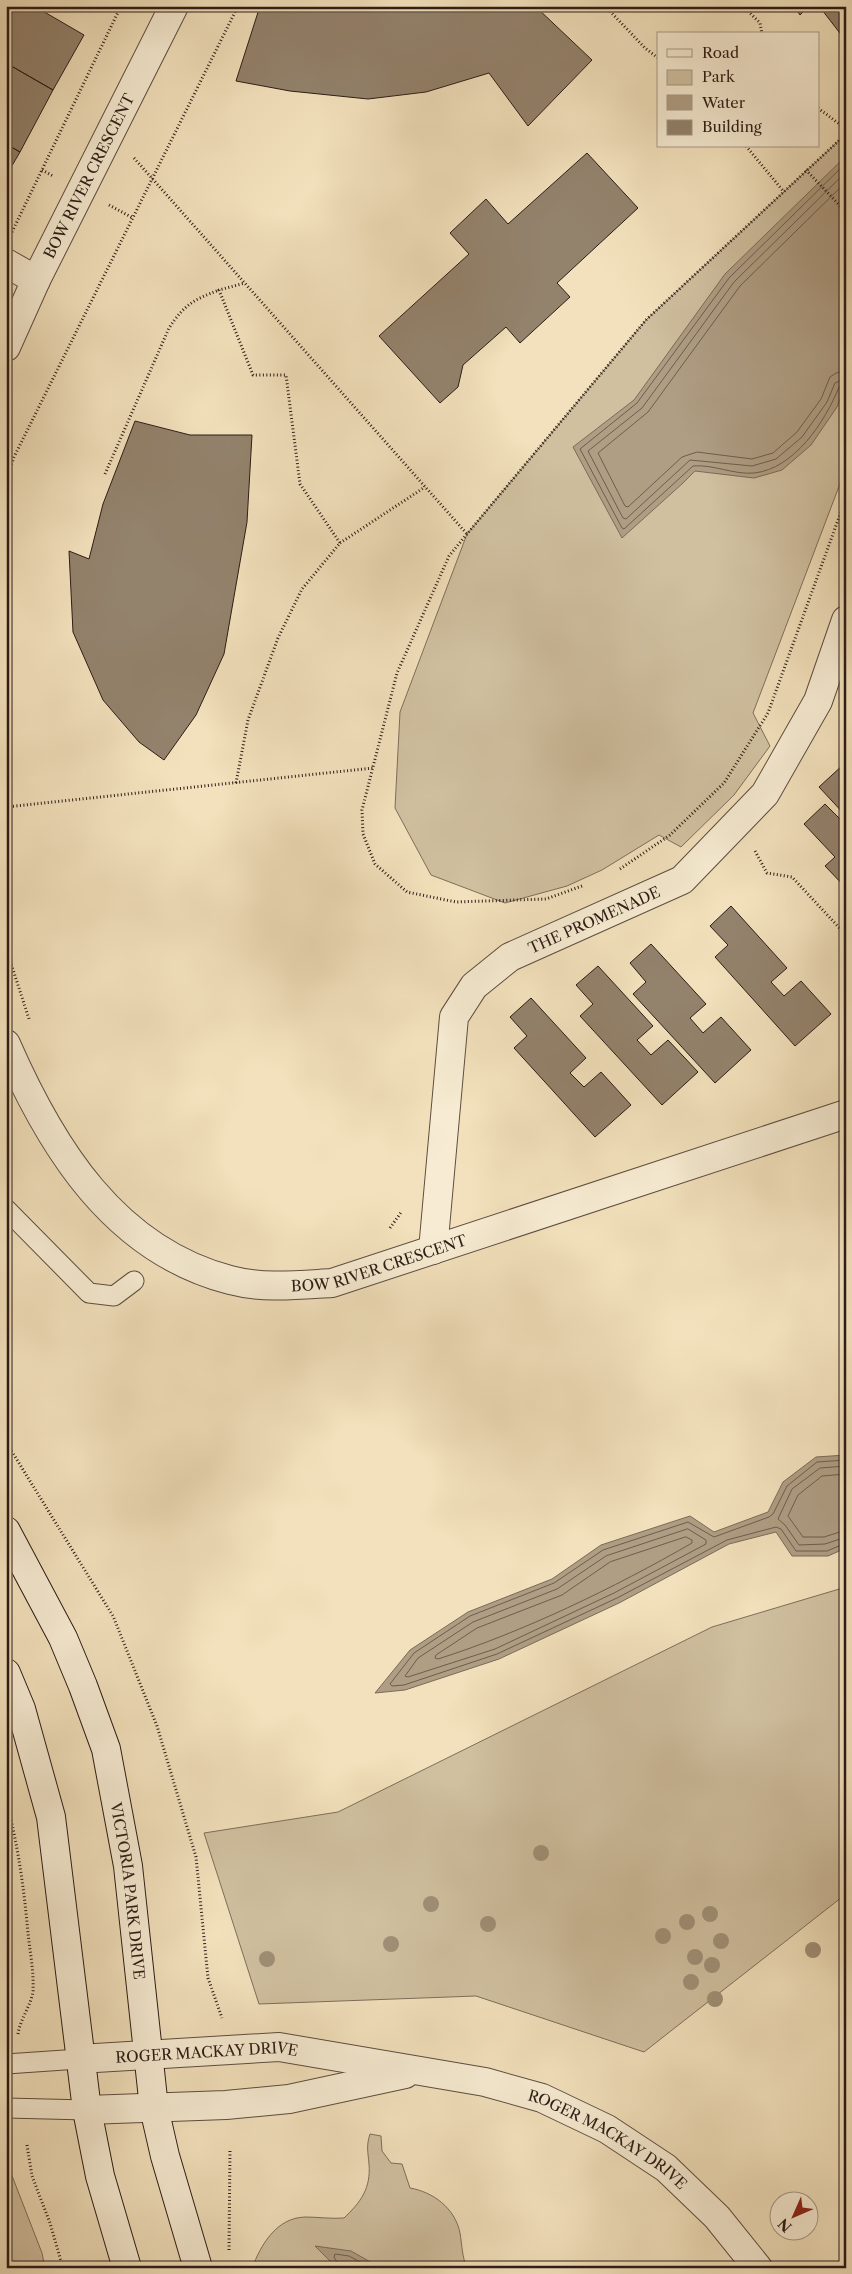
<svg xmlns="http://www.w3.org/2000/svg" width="852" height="2274" viewBox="0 0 852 2274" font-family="'Libre Caslon Text',serif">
<rect width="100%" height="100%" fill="#f2e1bc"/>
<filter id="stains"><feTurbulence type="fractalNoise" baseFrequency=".004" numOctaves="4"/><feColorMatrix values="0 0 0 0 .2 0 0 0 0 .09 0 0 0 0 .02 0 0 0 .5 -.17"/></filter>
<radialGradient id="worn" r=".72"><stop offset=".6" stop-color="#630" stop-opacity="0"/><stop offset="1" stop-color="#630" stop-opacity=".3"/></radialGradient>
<path fill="#d0c0a0" stroke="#7e6e5b" d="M846 134V468L753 713 770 746 734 795 681 847 659 835 602 870 567 886 505 903 431 875 395 808 400 712 467 534 646 320Z
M846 1587V1894L644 2052 476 1996 259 2004 204 1833 338 1812 712 1627Z
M370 2134 381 2136 382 2151 391 2163 402 2164 410 2188C433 2192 455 2208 460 2233 462 2245 462 2257 467 2268H252C261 2245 276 2218 305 2217 318 2217 331 2219 344 2218 361 2202 371 2188 369 2164 368 2152 366 2146 370 2134Z
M6 2135 8 2137 9 2168 42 2253 45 2268H6Z"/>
<path fill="#af9e84" stroke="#7b6a58" d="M846 156V383L837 407 811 445 782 470 754 478 695 471 683 483 622 538 573 447 634 400 725 274Z
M846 1455V1548L828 1556H792L776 1532 729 1544 619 1603 499 1659 405 1690 375 1693 410 1650 468 1612 552 1579 601 1545 690 1516 714 1532 768 1512 783 1482 816 1457Z
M315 2246 351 2251 381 2268H337Z"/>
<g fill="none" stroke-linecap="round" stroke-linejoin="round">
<path stroke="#6e5d4d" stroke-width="1" d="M846 163 729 278 637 403 580 449 622 528 624 529 693 466C713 464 734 475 754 473 794 469 825 422 839 387L846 385
M846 172 734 282 642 408 588 451 623 518 626 519 690 460 752 466 776 459 802 437 827 402 835 383 846 378
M846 182 740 286 648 412 598 453 625 506 628 507 682 457 697 452 752 459 773 453 797 432 821 399 830 377 836 373 846 371
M846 1460 817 1462 787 1486 773 1514 769 1517 714 1537 688 1522 603 1550 554 1583 470 1616 414 1653 390 1684 392 1686 404 1685 497 1654 617 1598 727 1540 776 1527 781 1529 796 1551H827L846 1543
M846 1466 820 1468 792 1489 778 1519 785 1525 799 1545 825 1544 846 1537
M846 1474 822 1476 798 1495 788 1516 803 1537H824L846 1530
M688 1529 706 1540V1544L614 1593 495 1649 408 1677 405 1676 418 1658 473 1622 557 1589 606 1556Z
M686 1537 692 1540V1543C614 1588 523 1632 438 1659L435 1658 436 1655 477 1628 562 1595 610 1562Z
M340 2268 334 2257 335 2254 349 2256 371 2268"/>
</g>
<path fill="#93826c" stroke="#2c1c16" d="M6 6H34L84 35 53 90 6 63Z
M260 6H329L377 11 402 6H535L592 60 528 126 489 73 426 92 368 99 290 91 236 81Z
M794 6H809L800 15Z
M819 6H846V41Z
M6 63 53 90 20 152 6 144Z
M6 144 20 152 6 176Z
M587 153 638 208 557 283 570 297 520 343 506 327 463 365 458 387 440 403 379 336 469 254 450 233 486 199 508 224Z
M135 421 190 435H252L247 522 224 654 196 715 164 760 139 742 103 700 73 632 69 551 89 559 103 504Z
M844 764 846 766V816L819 787Z
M825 804 842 821 846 818V888L825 866 835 857 804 824Z
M731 906 787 968 771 982 784 996 801 981 831 1014 795 1046 715 957 728 945 710 926Z
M651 944 706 1004 690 1018 703 1033 721 1017 751 1050 715 1083 633 994 646 982 630 963Z
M598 966 653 1026 637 1040 651 1055 668 1040 698 1072 662 1105 580 1016 593 1004 576 985Z
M531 998 586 1058 570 1073 584 1087 601 1072 631 1105 595 1137 514 1048 527 1036 510 1017Z"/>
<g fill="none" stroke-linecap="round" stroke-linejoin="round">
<g stroke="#5e4d40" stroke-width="21">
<path id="lane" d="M6 1209 89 1293 114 1296 134 1281
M6 2064 79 2059
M6 2108 87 2110"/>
</g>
<g stroke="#5e4d40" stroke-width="30">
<g id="street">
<path d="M6 263 36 280"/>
<path id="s1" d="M6 347 36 280 174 6"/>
<path id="s2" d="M6 1044C51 1147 114 1250 230 1280 264 1289 298 1285 332 1283L846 1114"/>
<path id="s3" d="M433 1250 454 1017 474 986 510 957 682 880 765 794 818 701 846 620"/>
<path id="s4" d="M79 2059 279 2047 485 2082 542 2098 607 2129 666 2168 717 2217 758 2268"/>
<path d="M87 2110 226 2105 289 2099 405 2074"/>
</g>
</g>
<g stroke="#2c1c16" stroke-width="30">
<g id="secondary">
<path id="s5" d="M6 1531 63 1638 83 1686 106 1749 128 1866 154 2108 165 2156 198 2268"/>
<path d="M6 1673 21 1709 51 1817 87 2110 100 2176 127 2268"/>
</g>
</g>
<path stroke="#2c1c16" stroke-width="3" stroke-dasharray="1 2.5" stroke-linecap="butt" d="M605 6 645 48 658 58
M743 6 760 23 762 34
M818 108 846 129
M746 146 784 192
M134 158 467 534
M42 170 53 176
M806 170 846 212
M109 205 133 218
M12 232 121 6
M105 474 169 328C184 305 193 300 219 290
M6 481 14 457 238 6
M340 543 425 487
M236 783 248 720 278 638 302 589 340 543 300 484 286 375H253L219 290 245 283
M6 807 373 768
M755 851 767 873 792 877 846 935
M620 869 670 835 724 783 768 713 846 498
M582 886 546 899 456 902 407 892 375 864 363 834 362 810 397 673 449 556 467 534 646 320 846 134
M6 948 29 1019
M390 1228 402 1211
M6 1442 113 1616 157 1726 196 1857 208 1978 222 2018
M6 1800C18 1844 24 1889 28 1933 30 1952 34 1972 33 1991 31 2006 20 2019 18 2034
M27 2145 32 2176 50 2223 63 2268
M229 2250 230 2149"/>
<use href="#lane" stroke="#f7ecd3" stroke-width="19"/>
<use href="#street" stroke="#f7ecd3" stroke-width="28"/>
<use href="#secondary" stroke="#f7ecd3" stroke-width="28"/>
</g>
<g fill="#a09077">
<circle cx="541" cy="1853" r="8"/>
<circle cx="431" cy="1904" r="8"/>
<circle cx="710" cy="1914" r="8"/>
<circle cx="687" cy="1922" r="8"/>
<circle cx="488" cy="1924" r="8"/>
<circle cx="663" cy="1936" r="8"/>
<circle cx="721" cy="1941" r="8"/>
<circle cx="391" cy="1944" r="8"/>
<circle cx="813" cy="1950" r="8"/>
<circle cx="695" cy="1957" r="8"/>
<circle cx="267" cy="1959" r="8"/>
<circle cx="712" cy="1965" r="8"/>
<circle cx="691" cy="1982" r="8"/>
<circle cx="715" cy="1999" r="8"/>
</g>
<g text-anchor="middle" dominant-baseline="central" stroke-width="4.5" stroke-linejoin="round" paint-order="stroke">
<g font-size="15" fill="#2c1c16" stroke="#f7ecd3">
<text stroke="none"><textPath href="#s1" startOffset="190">BOW RIVER CRESCENT</textPath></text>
<text stroke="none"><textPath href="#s3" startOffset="409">THE PROMENADE</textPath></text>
<text stroke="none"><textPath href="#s2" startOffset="490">BOW RIVER CRESCENT</textPath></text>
<text stroke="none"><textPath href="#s5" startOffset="384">VICTORIA PARK DRIVE</textPath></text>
<text stroke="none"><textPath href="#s4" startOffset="128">ROGER MACKAY DRIVE</textPath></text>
<text stroke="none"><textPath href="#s4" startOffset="546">ROGER MACKAY DRIVE</textPath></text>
</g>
</g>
<rect width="852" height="2274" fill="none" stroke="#f2e1bc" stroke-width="25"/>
<rect x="8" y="8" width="837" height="2259" fill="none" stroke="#2c1c16" stroke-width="2.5"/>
<rect x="12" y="12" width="827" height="2249" fill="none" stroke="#2c1c16"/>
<rect x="657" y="32" width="162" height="115" fill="#f7ecd3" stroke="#a69987"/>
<rect x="667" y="49" width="25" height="8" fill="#f7ecd3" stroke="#a69987"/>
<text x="702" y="58" font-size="15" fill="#2c1c16">Road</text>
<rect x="667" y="70" width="25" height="15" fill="#d0c0a0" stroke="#a69987"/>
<text x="702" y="82" font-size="15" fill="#2c1c16">Park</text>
<rect x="667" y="95" width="25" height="15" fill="#af9e84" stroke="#a69987"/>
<text x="702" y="108" font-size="15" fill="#2c1c16">Water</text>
<rect x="667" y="120" width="25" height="15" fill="#93826c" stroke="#a69987"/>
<text x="702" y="132" font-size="15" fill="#2c1c16">Building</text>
<g transform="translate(794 2216) rotate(225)"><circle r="24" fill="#f7ecd3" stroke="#a69987"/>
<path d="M0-4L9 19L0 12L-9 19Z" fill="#8f2418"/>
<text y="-8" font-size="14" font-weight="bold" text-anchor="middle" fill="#2c1c16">N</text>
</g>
<rect width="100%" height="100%" filter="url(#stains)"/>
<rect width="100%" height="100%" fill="url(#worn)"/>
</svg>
